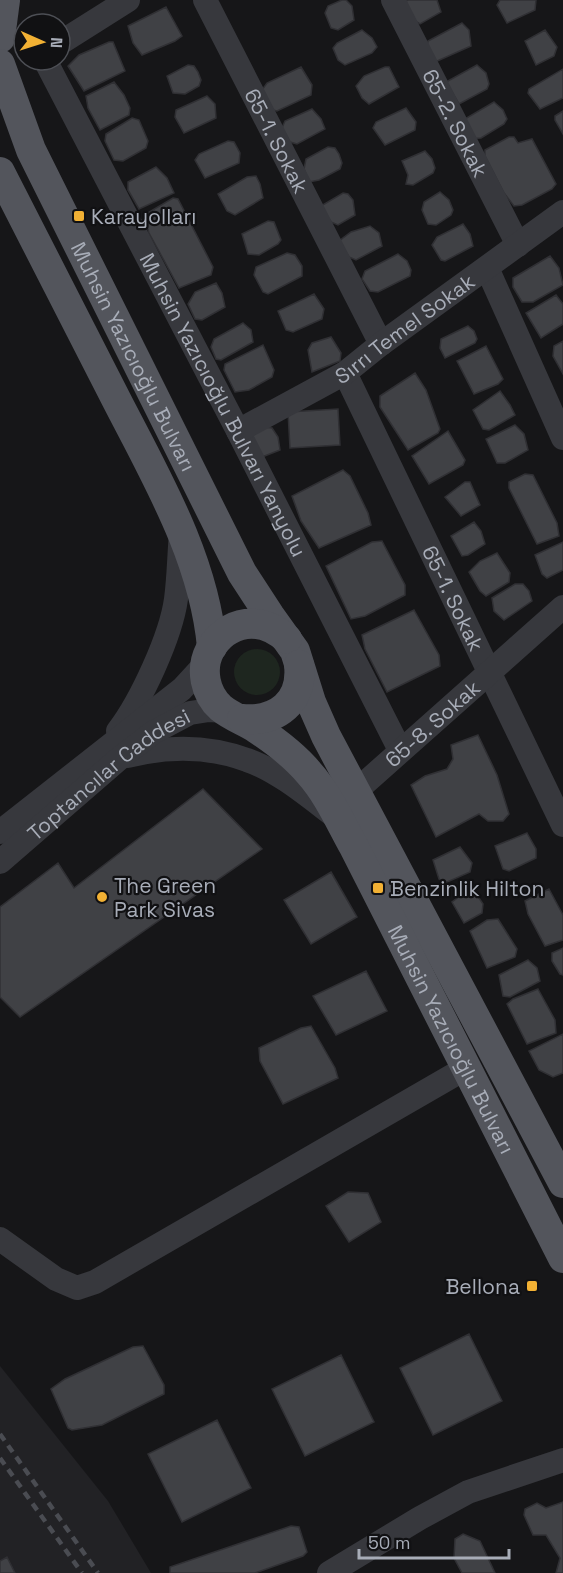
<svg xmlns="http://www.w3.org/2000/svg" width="563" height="1573" viewBox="0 0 563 1573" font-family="'Space Grotesk',sans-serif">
<rect width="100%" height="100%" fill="#161618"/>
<path fill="#222225" d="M0 1366 108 1501 151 1573H0Z"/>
<path fill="#1e261f" d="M234 672a23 23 0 1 1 46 0a23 23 0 1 1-46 0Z"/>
<path fill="#404145" stroke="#303034" stroke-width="1.5" d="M342 0H346L352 6 354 20 338 30 331 28 325 13 328 6Z
M408 0H437L441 12 420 24 412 19 406 1Z
M500 0H536L535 10 507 23 497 5Z
M166 7 182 36 175 41 142 55 133 43 128 26Z
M462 23 469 30 471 46 435 62 427 46 428 41Z
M362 30 372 38 377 47 372 53 345 65 338 60 333 48 337 43Z
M545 30 557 47 554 56 536 65 525 41Z
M109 42H113L125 71 84 91 68 66 79 55Z
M188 65 194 66 198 72 201 80 199 86 185 94 173 93 167 76Z
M477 65 486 73 489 84 487 89 459 104 446 82Z
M301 67 312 85 311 95 277 111 273 110 262 90 267 83Z
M385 67H389L399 87 369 104 362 98 356 86 364 76Z
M563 69V98L540 109 528 93 529 89Z
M114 82 124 95 130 108 129 115 100 130 88 108 86 96Z
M207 96 215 104 216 118 184 133 175 117 176 110Z
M494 102 503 110 507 119 504 124 481 138 469 139 463 120Z
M406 108 416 122 415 130 385 145 373 128 376 122Z
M312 109 321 119 325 129 297 144 290 142 282 128 285 121Z
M563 111V134L555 120V116Z
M132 118 139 120 148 141 146 148 123 161 114 160 105 141 106 134Z
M509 137H514L518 143 532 139 556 184 552 189 522 205 514 206 504 193 485 156V150Z
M228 141 234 142 240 153 239 163 205 178 195 160 199 154Z
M328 147 335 148 339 154 342 163 340 169 319 180 309 182 304 169 306 159Z
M425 151 432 159 435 168 433 173 413 185 406 184 408 175 402 161Z
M156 167 167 178 174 193 139 209 128 190V182Z
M256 176 260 184 263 198 235 215 227 211 218 194 247 177Z
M440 192 449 200 453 210 451 215 436 225 428 224 422 210 424 202Z
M343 193 348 194 353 200 355 215 338 225 331 222 321 206Z
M173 198 178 199 213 267 211 275 179 288 149 233 144 215Z
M268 221 274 222 281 240 278 244 259 255 248 254 242 234Z
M463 224 470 234 473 246 445 261 441 260 432 245 437 237Z
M370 226 379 233 382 246 356 260 349 257 339 241 351 232Z
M287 253 295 255 302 266V276L268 294 263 292 254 275 256 267Z
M398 254 407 261 411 270 410 276 378 292 370 291 362 279 365 271Z
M550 256 559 268 563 285 533 302H522L513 287V278Z
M216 283 222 293 225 307 202 320 195 319 188 304 195 292Z
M314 294 324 309 322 319 293 332 286 330 278 311Z
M556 295 563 304V324L541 338 526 313Z
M243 323 251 330 253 342 221 360 216 359 211 347 214 339Z
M468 326 474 331 477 339 475 343 445 358 440 348 441 339Z
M331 337 341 353 340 361 312 372 308 350 312 343Z
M563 341V374L553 356 554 346Z
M263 345 274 370 272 377 249 390 235 392 224 370 225 364Z
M486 346 503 379 498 384 474 394 457 361Z
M415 373 426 390 440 429 438 433 408 450 380 407V396Z
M500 391 510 405 515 415 489 430 483 429 473 410Z
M338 409 340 445 290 448 288 412Z
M515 425 524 434 528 450 505 463H497L486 439Z
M265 427 272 428 278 437 280 450 262 457 251 433Z
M448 431 465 460 463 465 429 484 412 456Z
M343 470 350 476 368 513 371 525 319 548 301 521 292 496Z
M525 474 533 475 557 523 559 536 537 544 509 488V482Z
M465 482H470L480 505 461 516 445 497Z
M474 522 481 531 485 544 468 555 462 556 451 536Z
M382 541 405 585V595L365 616 351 619 326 566 372 542Z
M563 542V570L547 578 542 574 535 555Z
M497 553 510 573 509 582 486 596 480 591 469 572 480 561Z
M515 584H523L529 591 532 601 504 620 494 611 492 598Z
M414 610 439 655 440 666 387 692 365 649 362 635Z
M478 735 497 775 509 814 503 821H488L479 814 436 837 411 785 425 776 447 769 453 759 451 745Z
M203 789 262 849 20 1017 0 997V907L58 863 74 888Z
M527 833 536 849V858L509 871 503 869 495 846Z
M460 847 472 863 470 872 445 883 439 879 433 860Z
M331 872 357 917 311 944 284 900Z
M549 889 563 915V940L545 946 528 914 525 901Z
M475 892 483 904 482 913 464 923 452 902 464 893Z
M498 919 517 949 515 957 487 968 470 931 487 920Z
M563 948V975L560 974 552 961V953Z
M528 960 537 968 540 981 510 997 503 996 499 975Z
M366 971 387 1011 336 1035 313 996Z
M538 989 555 1020 556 1033 527 1044 507 1004 513 999Z
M311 1026 335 1068 338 1078 283 1104 260 1061 259 1048 301 1028Z
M563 1034V1073L553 1077 539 1070 529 1051Z
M348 1192 368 1193 381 1222 349 1242 326 1206Z
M469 1334 502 1401 433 1435 400 1368Z
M143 1346 164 1385V1394L102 1425 72 1430 68 1428 51 1389 65 1379 133 1347Z
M341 1355 374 1422 305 1456 272 1389Z
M217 1420 251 1488 182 1522 148 1454Z
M563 1502V1573H556L560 1558 546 1535H533L524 1515 525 1509 537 1503 546 1508Z
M291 1526 299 1527 307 1552 303 1556 255 1573H170V1567Z
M463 1534 480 1541 495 1573H462L454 1558 455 1539Z
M7 1557 15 1573H0V1561Z"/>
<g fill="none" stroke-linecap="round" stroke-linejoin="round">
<g stroke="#37383d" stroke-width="24">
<path id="s1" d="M205 0 381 344"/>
<path id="s2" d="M393 0 518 245"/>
<path d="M60 43 128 0"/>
<path id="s3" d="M45 60 238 431 400 750"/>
<path d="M487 268 563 438"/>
<path id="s4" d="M345 373 563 825"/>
<path id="s5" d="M238 431 345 373 381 344 563 212"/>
<path d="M118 731C141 701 171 636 176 599 179 577 179 555 181 533"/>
<path d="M128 756C167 746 209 746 247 760 277 770 308 796 333 815"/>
<path id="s6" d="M356 791 563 607"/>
<path d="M0 832 182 689 205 664"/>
<path id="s7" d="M0 862 120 758 154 732 190 713 209 710 225 711"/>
<path d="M0 1239 56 1279 77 1288 95 1282 466 1068"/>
<path d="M329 1573 420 1518 468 1492 563 1460"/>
</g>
<g stroke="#53555c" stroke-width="30">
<path d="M0 38 5 0"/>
<path id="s8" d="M0 64 31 150 242 573 270 616 295 651 311 702 326 736 563 1183"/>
<path d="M0 172C39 248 77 323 116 399 156 477 204 558 212 647"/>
<path id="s9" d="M287 639C276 629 262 622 246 624 230 626 217 637 210 650 200 669 205 694 221 708 232 717 245 721 257 729 275 741 295 756 309 773 328 794 340 822 354 847L563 1258"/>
<path d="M242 719C277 722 303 702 299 665"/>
</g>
<path stroke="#4a4c52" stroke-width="4.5" stroke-dasharray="8 6" stroke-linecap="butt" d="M0 1434 98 1573
M0 1458 82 1573"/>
</g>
<g fill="#f2b134" stroke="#111113" stroke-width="2">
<rect x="73" y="210" width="12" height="12" rx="3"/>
<rect x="372" y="882" width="12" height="12" rx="3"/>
<circle cx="102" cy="897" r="6"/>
<rect x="526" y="1280" width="12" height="12" rx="3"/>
</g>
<g text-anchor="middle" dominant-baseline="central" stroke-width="4.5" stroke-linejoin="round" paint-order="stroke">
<g font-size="21" fill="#a8adb8" stroke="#111113">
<text stroke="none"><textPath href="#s2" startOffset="138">65-2. Sokak</textPath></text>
<text stroke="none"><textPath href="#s1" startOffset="158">65-1. Sokak</textPath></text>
<text stroke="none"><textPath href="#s5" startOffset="196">Sırrı Temel Sokak</textPath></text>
<text stroke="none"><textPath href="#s8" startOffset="322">Muhsin Yazıcıoğlu Bulvarı</textPath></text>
<text stroke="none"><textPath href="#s3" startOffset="388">Muhsin Yazıcıoğlu Bulvarı Yanyolu</textPath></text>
<text stroke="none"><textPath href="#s4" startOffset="250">65-1. Sokak</textPath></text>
<text stroke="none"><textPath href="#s6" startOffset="102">65-8. Sokak</textPath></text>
<text stroke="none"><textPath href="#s7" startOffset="140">Toptancılar Caddesi</textPath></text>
<text stroke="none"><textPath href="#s9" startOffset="567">Muhsin Yazıcıoğlu Bulvarı</textPath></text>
</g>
<g font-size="21" fill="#a8adb8" stroke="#111113" text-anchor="start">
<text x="91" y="216">Karayolları</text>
<text x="114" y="885">The Green<tspan x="114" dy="24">Park Sivas</tspan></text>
<text x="390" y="888">Benzinlik Hilton</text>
<text x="520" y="1286" text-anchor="end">Bellona</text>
</g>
</g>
<g transform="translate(42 42) rotate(93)"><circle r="28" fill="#111113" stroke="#4d4f55" stroke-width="1.5"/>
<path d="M0-4.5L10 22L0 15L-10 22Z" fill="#f2b134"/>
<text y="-9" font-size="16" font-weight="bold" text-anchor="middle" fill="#a8adb8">N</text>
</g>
<path d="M359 1549v9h150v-9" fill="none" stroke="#a8adb8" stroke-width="3"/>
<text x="368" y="1549" font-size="18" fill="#a8adb8" stroke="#111113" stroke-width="4.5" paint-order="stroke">50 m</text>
</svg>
